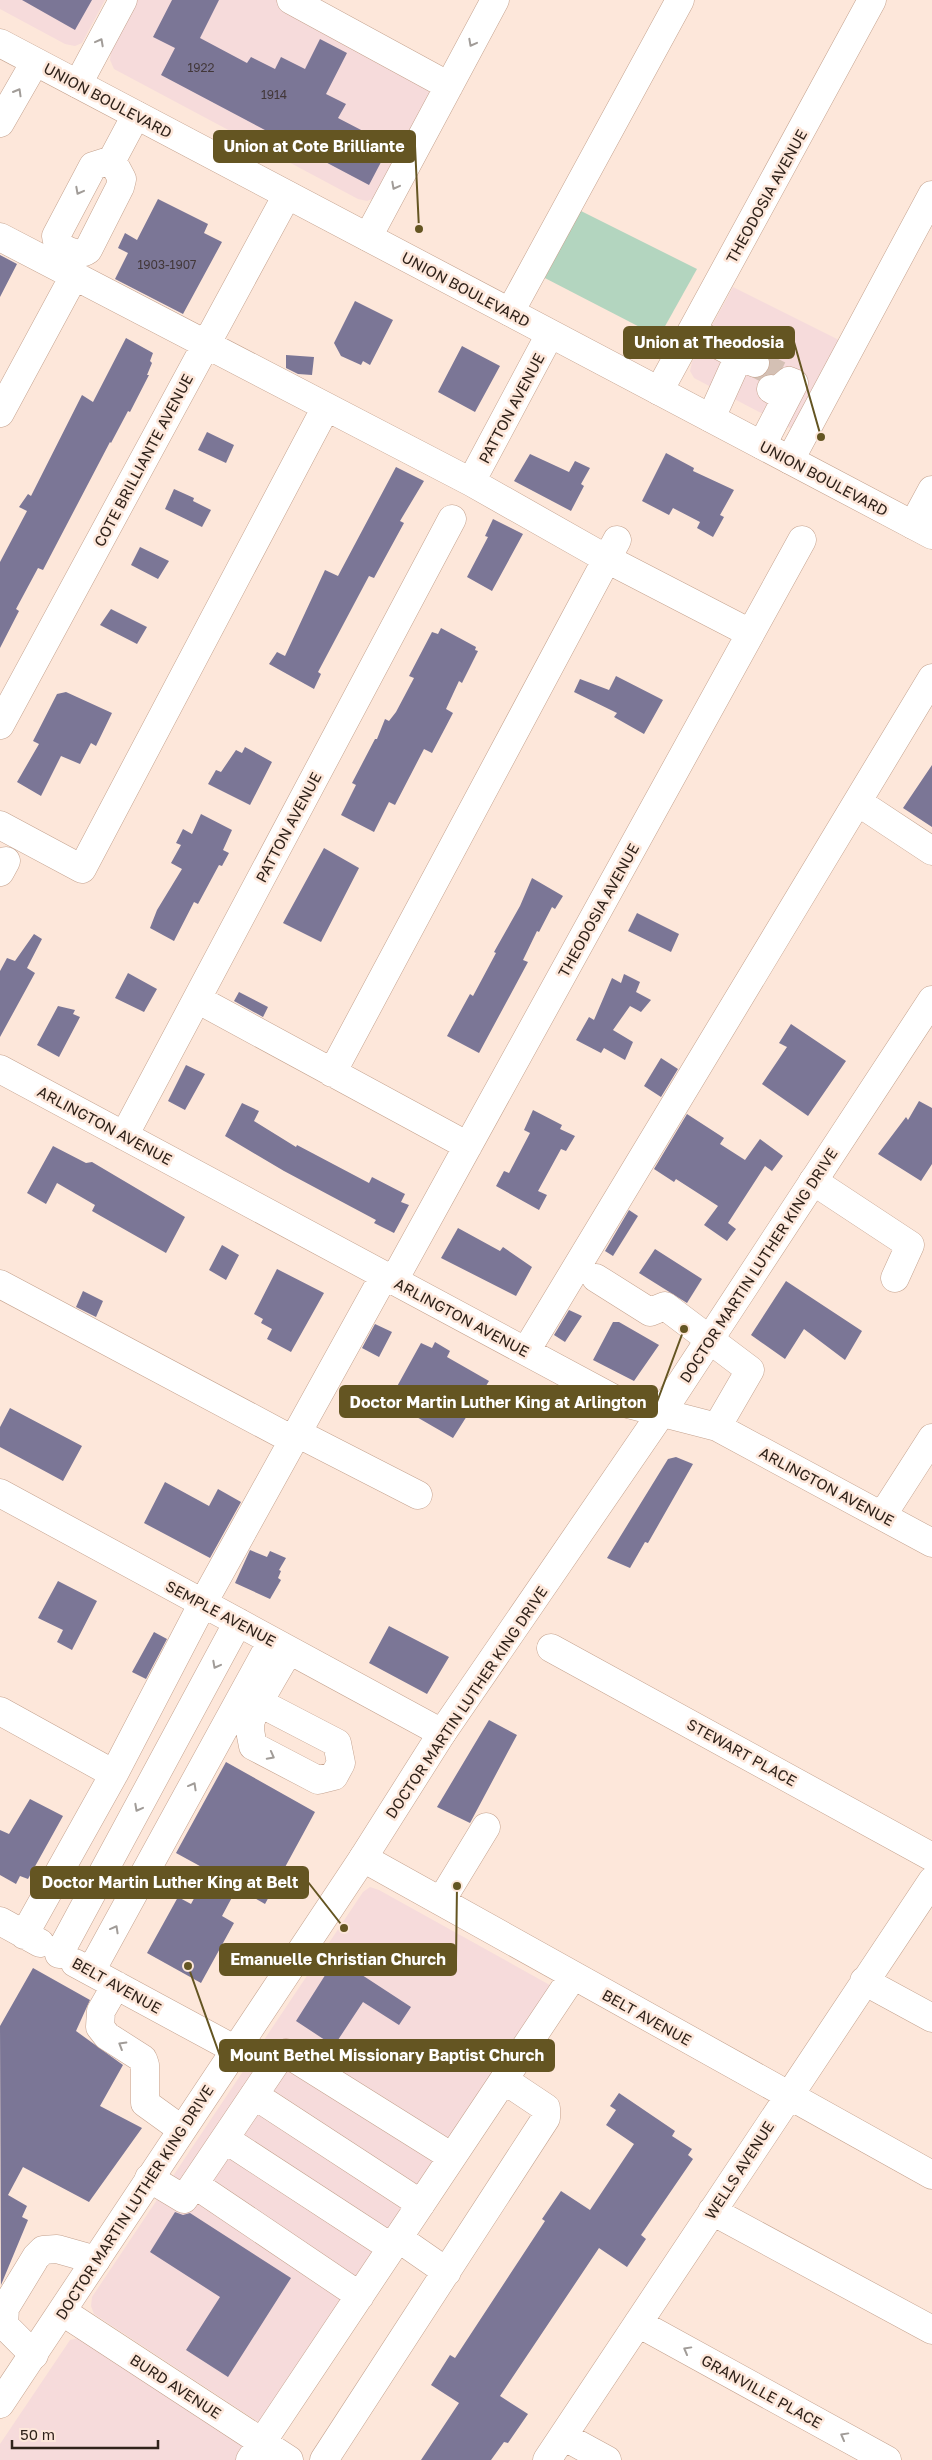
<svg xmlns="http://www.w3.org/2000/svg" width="932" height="2460" viewBox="0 0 932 2460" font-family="'Golos Text',sans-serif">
<rect width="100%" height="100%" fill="#fde7da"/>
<path fill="#f6dbdb" d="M0 0H105L82 43 75 46 65 44 0 9Z
M138 0H276L434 85 374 198 367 201 358 199 114 69 110 60 111 50Z
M733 287 841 341 794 430 694 378 690 371 692 362Z
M370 1887 379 1890 557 1989 263 2425 94 2314 91 2306 92 2297 363 1892Z
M79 2338 249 2450 242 2460H0V2444L70 2340Z"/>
<path fill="#b3d5bf" d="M575 208 697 269 659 337 539 275Z"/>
<path fill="#7b7696" d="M22 0H92L75 30Z
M172 0H219L200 38 247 63 251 57 275 69 281 57 305 69 320 39 347 53 326 94 346 104 338 118 390 145 369 185 161 75 175 48 153 37Z
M158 199 208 224 204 233 222 242 183 314 115 279 128 253 118 248 125 233 137 240Z
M0 255 17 264 0 297Z
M355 301 393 320 370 365 363 361 361 365 341 356 334 343Z
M126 338 153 353 150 361 152 363 147 375H149L130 412 128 411 111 443 110 442 43 570 38 568 16 609 19 611 0 648V562L27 511 19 507 28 494 31 496 82 395 93 402Z
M462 346 500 366 475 412 438 392Z
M286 355 314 357 312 375 298 374 286 368Z
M207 432 234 445 226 463 198 450Z
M666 453 694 468 693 471 734 490 720 515 724 517 713 537 697 528 700 522 673 508 669 515 642 501Z
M530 454 569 472 575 461 590 468 581 484 584 486 571 511 514 481Z
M396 467 424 481 400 521 404 523 374 578 369 576 318 672 321 674 314 689 269 664 277 652 285 656 325 570 338 576Z
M174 489 194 498 193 501 211 510 202 527 165 509Z
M493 519 523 534 492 591 467 577 488 537 485 536Z
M140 547 169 561 158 579 131 565Z
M111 609 147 627 137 644 100 625Z
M441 628 476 647 475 650 478 651 462 683 459 681 446 709 453 713 432 753 424 749 395 805 389 802 374 832 341 815 356 785 352 783 375 739H377L385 719 389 721 396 712 414 678 409 676 432 632 438 634Z
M616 676 663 700 644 734 614 717 617 713 574 692 580 679 609 690Z
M66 692 112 713 96 746 91 743 80 764 61 756 41 796 17 782 39 744 33 741 57 694Z
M245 747 272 762 250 805 208 784 216 770 221 772 236 750 242 753Z
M932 765V827L903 808Z
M201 814 232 830 223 850 229 853 222 866 219 865 198 904 194 902 174 941 150 928 157 910 182 869 171 863 181 845 176 843 183 829 192 834Z
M324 848 359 868 321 942 283 923Z
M532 878 563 896 555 909 552 907 539 932 537 931 523 960 528 962 479 1053 447 1036 470 994 473 996 496 953 494 952 520 906Z
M637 913 679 934 671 952 628 931Z
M34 934 42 939 27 968 35 973 0 1037V971L7 958 15 961Z
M128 973 157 989 144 1012 115 998Z
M624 974 640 982 636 992 651 1000 641 1012 630 1006 613 1030 633 1042 625 1060 604 1048 601 1053 576 1040 589 1017 594 1020 612 978 621 983Z
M239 992 268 1007 263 1017 234 1001Z
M58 1006 75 1010 73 1014 80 1017 59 1057 37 1045Z
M791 1024 846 1061 808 1116 762 1084 787 1047 779 1043Z
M661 1058 678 1069 661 1097 644 1086Z
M186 1065 205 1074 185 1110 168 1101Z
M919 1101 932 1108V1164L921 1181 878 1154 906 1117 908 1120Z
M242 1103 259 1111 254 1121 296 1147 297 1145 369 1183 372 1177 405 1194 401 1202 409 1205 394 1233 374 1223 376 1220 284 1171 225 1136Z
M533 1110 562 1125 560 1129 575 1136 566 1151 561 1149 538 1191 547 1195 539 1210 496 1186 504 1171 509 1173 530 1133 524 1130Z
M687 1114 724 1138 720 1144 745 1160 760 1139 783 1156 772 1171 765 1166 728 1223 736 1229 727 1241 704 1225 718 1206 676 1179 674 1182 654 1169Z
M53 1146 86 1163 92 1162 185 1217 166 1253 92 1211 95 1205 57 1183 46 1204 27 1193Z
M629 1210 638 1216 613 1256 605 1251Z
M458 1228 500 1251 503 1247 532 1267 516 1296 441 1258Z
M222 1245 239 1255 226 1280 209 1270Z
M655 1249 702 1279 687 1303 639 1273Z
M277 1269 324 1293 291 1352 267 1339 272 1329 261 1323 263 1319 254 1314Z
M786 1281 862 1331 845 1360 804 1329 785 1359 751 1335Z
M83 1291 103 1301 96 1317 76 1307Z
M569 1310 582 1316 565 1342 554 1335Z
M613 1322H619L659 1345 634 1381 593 1360Z
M375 1324 392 1332 379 1357 362 1348Z
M435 1342 450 1351 447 1357 489 1381 453 1438 389 1401 421 1343 432 1348Z
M10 1408 82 1446 63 1481 0 1447V1427Z
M676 1457 693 1464 648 1543 645 1542 630 1568 607 1558 668 1459Z
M165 1482 209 1506 218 1489 241 1502 210 1558 144 1523Z
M250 1550 267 1557 270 1551 286 1558 279 1570 281 1571 278 1578 281 1580 270 1599 235 1583Z
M58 1581 97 1601 72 1650 57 1642 63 1630 38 1618Z
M389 1626 449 1657 427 1694 369 1663Z
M154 1632 167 1639 146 1679 132 1672Z
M489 1720 517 1735 470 1823 437 1807Z
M226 1762 315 1812 265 1904 237 1888 222 1916 234 1923 201 1983 147 1953 178 1897 191 1904 209 1871 176 1853Z
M30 1799 63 1816 28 1879 20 1876 16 1884 0 1875V1830L9 1834Z
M336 1958 411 2007 399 2025 363 2002 334 2046 296 2021Z
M33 1968 90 2000 76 2031 123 2065 100 2106 142 2128 89 2202 23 2167 8 2195 27 2206 22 2217 28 2220 1 2285 0 2026Z
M619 2093 675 2131 672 2136 692 2149 688 2155 693 2159 641 2235 646 2239 627 2267 599 2248 500 2396 528 2414 508 2443 504 2442 491 2460H421L459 2403 431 2385 450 2355 455 2358 545 2221 542 2219 561 2191 590 2210 634 2144 606 2125 616 2110 610 2106Z
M175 2212 183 2215 190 2213 291 2278 228 2377 186 2350 220 2297 150 2252Z"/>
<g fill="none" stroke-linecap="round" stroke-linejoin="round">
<path stroke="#d4c0b4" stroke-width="28" stroke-dasharray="28 14" stroke-linecap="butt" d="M755 363 779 375"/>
<g stroke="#c4a28e" stroke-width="29">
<path id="minor" d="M291 0 449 86
M78 84 123 0
M0 123 35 62
M112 160 122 179 120 187 88 250C77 258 57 249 56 236L93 166 112 160 136 115
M0 237 471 482 607 559 750 633
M368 237 495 0
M510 312 680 0
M692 331 739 356
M659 391 872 0
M0 413 74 276
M711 418 739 356 755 363
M762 445 794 383 789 381 776 392 771 389
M790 460 932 195
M471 482 550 334
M913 525 932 490
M0 725 287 195
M870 810 932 851
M0 825 82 869 326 407
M0 872 6 861
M197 999 468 1146
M0 1069 620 1402 717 1427 932 1543
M332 1073 617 540
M124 1136 452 519
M813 1181 910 1245 895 1278
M596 1278 650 1312 665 1306 750 1370 717 1427
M394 1280 802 540
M0 1284 293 1440
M526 1351 932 678
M297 1433 418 1495
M0 1493 442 1733
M882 1516 932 1438
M551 1648 932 1857
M260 1703 337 1743 341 1763 334 1776 318 1780 253 1746C252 1740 250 1733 250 1727 250 1715 275 1674 282 1662
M0 1711 114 1774
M363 1858 932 2175
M441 1901 486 1827
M0 1921 40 1943
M24 1935 114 1774 203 1603 384 1276
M59 1954 238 1622
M75 1963 234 2049
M91 1971 272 1641
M864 1981 932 2018
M116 1985 101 2011 100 2027 107 2036 143 2059 145 2065V2103L181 2129
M254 2095 421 2204
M225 2139 392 2248
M149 2178 184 2199 281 2055 286 2053 452 2157
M194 2184 360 2296
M712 2211 932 2330
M398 2238 447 2272
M63 2312 289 2460
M638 2323 887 2460
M34 2355 4 2325 5 2308 36 2257 43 2250 57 2249 96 2260
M563 2436 607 2460
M250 2460 573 1976
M324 2460 546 2118V2108L504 2080
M547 2460 932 1881"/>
</g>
<g stroke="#c4a28e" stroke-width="29">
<path id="major" d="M0 43 932 535
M0 2404 363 1858 442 1733 662 1412 932 1000"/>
</g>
<use href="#minor" stroke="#fff" stroke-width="28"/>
<use href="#major" stroke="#fff" stroke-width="28"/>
</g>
<defs><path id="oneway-chevron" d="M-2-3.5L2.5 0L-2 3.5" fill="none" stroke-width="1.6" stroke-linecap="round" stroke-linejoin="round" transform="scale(1.25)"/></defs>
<g stroke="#a19c98">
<use href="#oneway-chevron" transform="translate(100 42) rotate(-62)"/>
<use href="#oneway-chevron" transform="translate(472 43) rotate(118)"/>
<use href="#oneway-chevron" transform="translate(18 92) rotate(-60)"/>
<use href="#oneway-chevron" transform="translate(395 186) rotate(118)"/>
<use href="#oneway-chevron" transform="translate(79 191) rotate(118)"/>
<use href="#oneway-chevron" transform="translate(216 1665) rotate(118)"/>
<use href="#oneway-chevron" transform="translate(271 1756) rotate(28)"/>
<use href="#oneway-chevron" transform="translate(193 1786) rotate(-61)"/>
<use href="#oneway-chevron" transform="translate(138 1808) rotate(118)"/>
<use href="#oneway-chevron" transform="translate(115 1929) rotate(-61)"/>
<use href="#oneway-chevron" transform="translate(122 2045) rotate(-149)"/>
<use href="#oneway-chevron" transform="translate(687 2350) rotate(-151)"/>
<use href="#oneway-chevron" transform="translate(844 2436) rotate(-151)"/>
</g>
<g text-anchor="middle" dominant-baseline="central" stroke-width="5" stroke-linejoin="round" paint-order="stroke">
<g font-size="12" fill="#423739">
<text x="201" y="67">1922</text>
<text x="274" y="94">1914</text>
<text x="167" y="264">1903-1907</text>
</g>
<g font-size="15" fill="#2f221a" stroke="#fde7da">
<text transform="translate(108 100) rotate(28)">UNION BOULEVARD</text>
<text transform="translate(766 196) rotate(-61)">THEODOSIA AVENUE</text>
<text transform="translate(466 289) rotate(28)">UNION BOULEVARD</text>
<text transform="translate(511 408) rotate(-62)">PATTON AVENUE</text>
<text transform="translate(143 460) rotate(-62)">COTE BRILLIANTE AVENUE</text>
<text transform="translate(824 478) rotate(28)">UNION BOULEVARD</text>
<text transform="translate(288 827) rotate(-62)">PATTON AVENUE</text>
<text transform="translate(598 910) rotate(-61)">THEODOSIA AVENUE</text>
<text transform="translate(105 1125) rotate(28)">ARLINGTON AVENUE</text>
<text transform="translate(758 1265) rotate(-57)">DOCTOR MARTIN LUTHER KING DRIVE</text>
<text transform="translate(462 1317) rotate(28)">ARLINGTON AVENUE</text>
<text transform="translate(827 1486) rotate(28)">ARLINGTON AVENUE</text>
<text transform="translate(221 1613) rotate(28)">SEMPLE AVENUE</text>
<text transform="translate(466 1702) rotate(-56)">DOCTOR MARTIN LUTHER KING DRIVE</text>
<text transform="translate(742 1752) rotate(29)">STEWART PLACE</text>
<text transform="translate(117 1985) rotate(29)">BELT AVENUE</text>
<text transform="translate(647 2017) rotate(29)">BELT AVENUE</text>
<text transform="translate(739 2170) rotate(-57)">WELLS AVENUE</text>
<text transform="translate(134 2202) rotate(-57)">DOCTOR MARTIN LUTHER KING DRIVE</text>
<text transform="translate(176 2386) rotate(33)">BURD AVENUE</text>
<text transform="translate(762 2391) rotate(29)">GRANVILLE PLACE</text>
</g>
</g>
<path fill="none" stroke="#645522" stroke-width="2" d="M419 229L415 146M821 437L794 342M684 1329L657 1402M344 1928L308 1882M457 1886L456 1960M188 1966L220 2056"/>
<g fill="#645522" stroke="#fde7da" stroke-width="2">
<circle cx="419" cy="229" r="5"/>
<circle cx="821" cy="437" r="5"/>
<circle cx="684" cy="1329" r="5"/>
<circle cx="344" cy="1928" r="5"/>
<circle cx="457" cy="1886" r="5"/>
<circle cx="188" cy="1966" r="5"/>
</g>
<g fill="#645522" stroke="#645522" stroke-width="2">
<rect x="214" y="131" width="201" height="31" rx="5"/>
<rect x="624" y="327" width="170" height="31" rx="5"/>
<rect x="340" y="1386" width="317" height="31" rx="5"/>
<rect x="31" y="1867" width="277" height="31" rx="5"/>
<rect x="220" y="1944" width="236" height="31" rx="5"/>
<rect x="220" y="2040" width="334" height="31" rx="5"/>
</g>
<g font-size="16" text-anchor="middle" font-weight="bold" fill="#fff">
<text x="314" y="152">Union at Cote Brilliante</text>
<text x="709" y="348">Union at Theodosia</text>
<text x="498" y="1408">Doctor Martin Luther King at Arlington</text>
<text x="170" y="1888">Doctor Martin Luther King at Belt</text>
<text x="338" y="1965">Emanuelle Christian Church</text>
<text x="387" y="2061">Mount Bethel Missionary Baptist Church</text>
</g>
<path d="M12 2440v8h146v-8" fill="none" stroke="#2f221a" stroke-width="2.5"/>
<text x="20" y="2440" font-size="15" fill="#2f221a" stroke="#fde7da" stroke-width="4" paint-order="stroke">50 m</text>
</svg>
